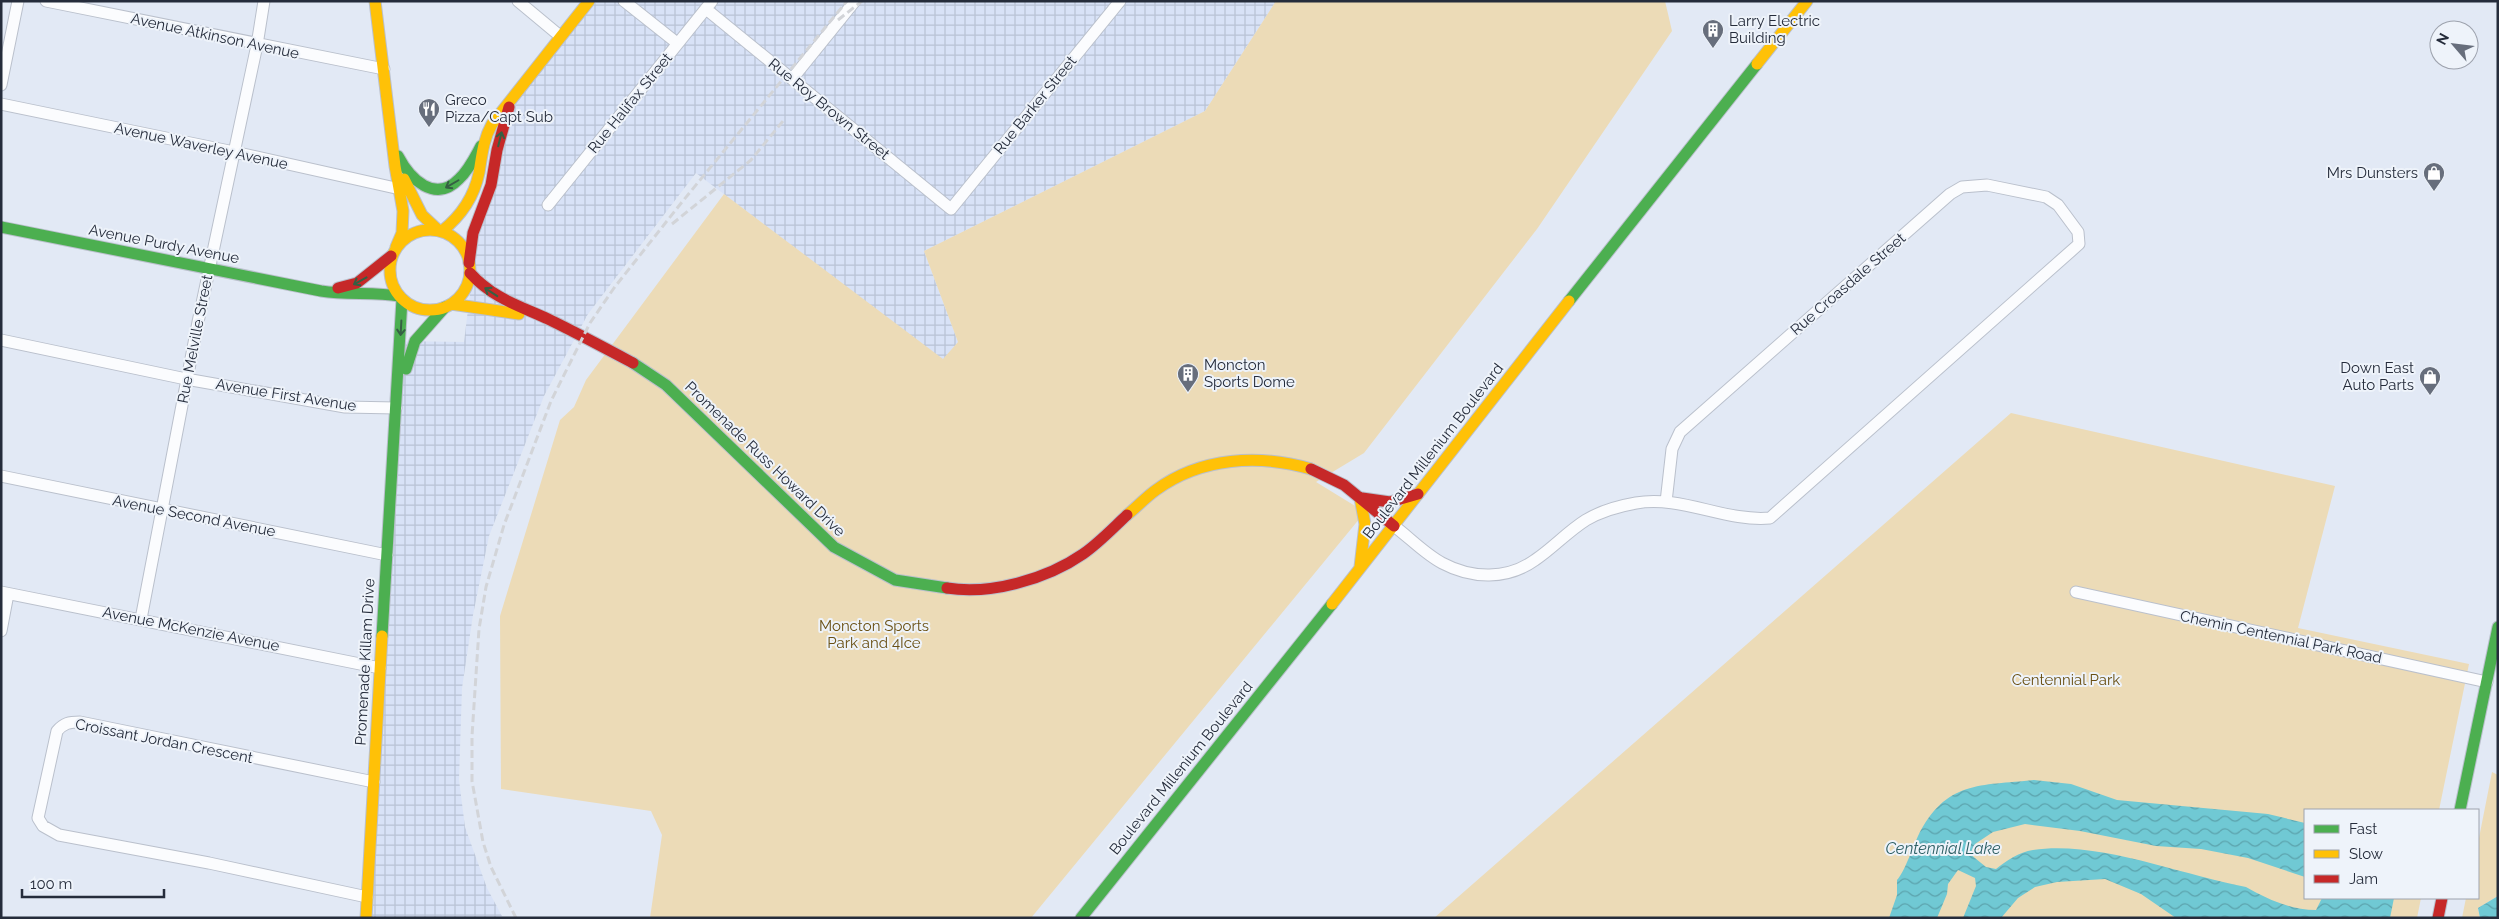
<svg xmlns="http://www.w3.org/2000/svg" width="2499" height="919" viewBox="0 0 2499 919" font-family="Raleway,sans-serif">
<defs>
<pattern id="industrial-grid" width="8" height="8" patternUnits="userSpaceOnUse" patternTransform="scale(1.25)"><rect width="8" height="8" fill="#d8e2f7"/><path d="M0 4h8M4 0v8" fill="none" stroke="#b9c2d5"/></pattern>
<pattern id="water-waves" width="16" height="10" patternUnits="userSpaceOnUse" patternTransform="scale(1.25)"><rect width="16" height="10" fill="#70c9d4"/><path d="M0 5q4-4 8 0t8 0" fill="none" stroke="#5ca3ad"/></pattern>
</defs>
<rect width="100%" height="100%" fill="#e2e9f5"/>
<path fill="url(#industrial-grid)" d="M597 1H1276L1205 111 924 251 958 342 943 360 696 173 588 314 544 396 489 536 473 615 462 688 459 780 465 827 487 888 503 918H363L398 341 464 342 477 236 517 100Z"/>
<path fill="#ecdbb7" d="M1276 1H1665L1672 31 1537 229 1364 453 1316 482 1365 512 1031 918H650L662 835 651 811 501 789 500 616 560 420 574 407 586 380 724 194 943 359 958 342 924 251 1205 111Z
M2011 413 2335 486 2298 628 2469 664 2439 810H2305V898H2421L2417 918H1434Z
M2492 772 2498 775V896L2478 908 2480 918H2462L2466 898H2478V843Z"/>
<path fill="url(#water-waves)" d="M2034 780 2071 784 2117 800 2268 814 2305 823V877L2248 858 2201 849 2156 846 2080 831 2025 824 1993 832 1975 844 1970 854 1986 867 1996 869C2006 861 2019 852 2033 850 2097 840 2182 875 2246 887 2267 899 2291 910 2316 910L2322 898H2394L2390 918H2176L2141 894 2105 879 2057 882 2035 887 2018 898 2001 918H1963L1976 886 1975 878 1958 870 1948 884 1947 894 1937 918H1889L1897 895V880C1904 873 1913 847 1918 836 1946 780 1980 786 2034 780Z
M2498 896V918H2480L2478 908Z"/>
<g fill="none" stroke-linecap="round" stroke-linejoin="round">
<g stroke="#bac0cc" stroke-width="13">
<path id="street" d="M46 1 384 69
M518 1 560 36
M624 1 677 43
M706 9 951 209 1120 1
M792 79 855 1
M1 85 18 1
M1 104 234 152 400 189
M548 205 712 1
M1 340 186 379 345 407 396 408
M1 476 387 555
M1394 526C1410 538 1425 554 1442 563 1472 579 1507 580 1535 560 1553 548 1567 532 1586 520 1601 511 1619 506 1636 503 1681 495 1725 522 1770 518L2079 244 2078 232 2058 205 2046 197 1987 185 1962 187 1950 194 1680 432 1672 449 1666 502
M1 592 380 668
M2076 592 2487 682
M141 619 198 322 257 45 264 1
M1 631 8 594
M367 897 209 863 59 835 43 826 38 818 57 731C64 723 69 722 80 722L374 782"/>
</g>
<g stroke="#bac0cc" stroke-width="13">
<path id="fast" d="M398 156C410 179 435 204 459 179 469 170 475 157 481 146
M1 227 321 291C347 295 373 292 399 296
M1569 301 1757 64
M633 363 666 385 834 547 895 580 947 588
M406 369 415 341 445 307
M382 636 402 299
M2460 810 2498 627
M1081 918 1332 604"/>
</g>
<g stroke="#bac0cc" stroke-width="13">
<path id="slow" d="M375 1 395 166 403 211 402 233 396 247
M1757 64 1807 1
M404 179 422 215 438 230
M390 270a40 40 0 1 1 80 0a40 40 0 1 1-80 0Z
M442 231C461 216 474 197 479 173 482 155 483 140 492 124L589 1
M451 304 519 314
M1360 498 1365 524 1360 567
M1127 515C1137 507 1146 497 1156 490 1201 457 1259 454 1311 469
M1332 604 1569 301
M366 918 382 636"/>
</g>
<g stroke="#bac0cc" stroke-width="13">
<path id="jam" d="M469 263 473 233 491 185 497 150 509 107
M470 273C494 299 518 305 548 319 577 333 605 348 633 363
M338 288 357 283 391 256
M1311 469 1344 485 1394 526
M1362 498 1390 502 1418 494
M947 588C991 595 1047 579 1083 554 1099 543 1113 528 1127 515
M2438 918 2442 898"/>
</g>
<use href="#street" stroke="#fbfcfe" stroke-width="11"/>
<use href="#fast" stroke="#4caf50" stroke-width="11"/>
<use href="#slow" stroke="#ffc107" stroke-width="11"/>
<use href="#jam" stroke="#c62828" stroke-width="11"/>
<path stroke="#d2d4d8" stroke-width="3" stroke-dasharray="8 4" stroke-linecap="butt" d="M838 20 862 1
M672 224 751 160 783 121
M516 918 491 867 483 842 472 781V736L479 629 486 587 504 525 551 401 590 323 614 288 682 202 847 1"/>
</g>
<defs><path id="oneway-shaft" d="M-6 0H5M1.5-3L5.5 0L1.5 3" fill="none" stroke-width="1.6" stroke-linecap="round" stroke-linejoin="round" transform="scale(1.25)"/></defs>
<g stroke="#356043">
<use href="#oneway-shaft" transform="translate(500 139) rotate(-76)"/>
<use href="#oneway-shaft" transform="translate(452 184) rotate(150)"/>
<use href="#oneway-shaft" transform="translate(360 281) rotate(151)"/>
<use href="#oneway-shaft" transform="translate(491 292) rotate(-147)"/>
<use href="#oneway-shaft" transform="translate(401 328) rotate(93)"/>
</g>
<defs>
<g id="building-pin" transform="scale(1.125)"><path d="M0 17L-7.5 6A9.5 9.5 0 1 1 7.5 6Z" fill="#676e7c" stroke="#eef3fa"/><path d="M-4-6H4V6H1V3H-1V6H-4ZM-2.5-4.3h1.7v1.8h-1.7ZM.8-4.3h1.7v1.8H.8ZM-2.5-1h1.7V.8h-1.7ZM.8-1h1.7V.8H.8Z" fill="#fff"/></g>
<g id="restaurant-pin" transform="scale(1.125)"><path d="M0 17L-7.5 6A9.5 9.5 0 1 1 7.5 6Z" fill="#676e7c" stroke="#eef3fa"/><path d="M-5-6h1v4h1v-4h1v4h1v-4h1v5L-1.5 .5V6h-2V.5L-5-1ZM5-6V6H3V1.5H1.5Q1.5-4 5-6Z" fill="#fff"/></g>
<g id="shop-pin" transform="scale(1.125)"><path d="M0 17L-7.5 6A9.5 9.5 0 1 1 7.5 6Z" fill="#676e7c" stroke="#eef3fa"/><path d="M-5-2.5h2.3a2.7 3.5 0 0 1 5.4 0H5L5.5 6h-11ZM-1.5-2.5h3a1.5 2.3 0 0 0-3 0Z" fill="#fff"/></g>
</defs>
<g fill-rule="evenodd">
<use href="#building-pin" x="1713" y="30"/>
<use href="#restaurant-pin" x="429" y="109"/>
<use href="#shop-pin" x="2434" y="173"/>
<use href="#building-pin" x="1188" y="374"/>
<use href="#shop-pin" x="2430" y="377"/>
</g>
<g text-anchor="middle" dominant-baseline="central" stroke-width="4" stroke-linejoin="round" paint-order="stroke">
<g font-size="15" fill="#252c3b" stroke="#eef3fa" text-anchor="start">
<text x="1729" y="21">Larry Electric<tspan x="1729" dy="17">Building</tspan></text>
<text x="445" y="100">Greco<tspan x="445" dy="17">Pizza/Capt Sub</tspan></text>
<text x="2418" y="173" text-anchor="end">Mrs Dunsters</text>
<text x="1204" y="365">Moncton<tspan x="1204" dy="17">Sports Dome</tspan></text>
<text x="2414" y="368" text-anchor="end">Down East<tspan x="2414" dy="17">Auto Parts</tspan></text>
</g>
<g font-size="15" fill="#252c3b" stroke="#eef3fa">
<text transform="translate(215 36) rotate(12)">Avenue Atkinson Avenue</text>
<text transform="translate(630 103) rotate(-51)">Rue Halifax Street</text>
<text transform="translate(1035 105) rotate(-51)">Rue Barker Street</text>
<text transform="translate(829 109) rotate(39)">Rue Roy Brown Street</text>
<text transform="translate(201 146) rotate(12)">Avenue Waverley Avenue</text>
<text transform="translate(164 244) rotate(11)">Avenue Purdy Avenue</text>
<text transform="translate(1848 284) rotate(-41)">Rue Croasdale Street</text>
<text transform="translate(195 339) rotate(-79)">Rue Melville Street</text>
<text transform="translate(286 395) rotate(9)">Avenue First Avenue</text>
<text transform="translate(1433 451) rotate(-52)">Boulevard Millenium Boulevard</text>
<text transform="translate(765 459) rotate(44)">Promenade Russ Howard Drive</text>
<text transform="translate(194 516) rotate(11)">Avenue Second Avenue</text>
<text transform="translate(191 629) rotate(11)">Avenue McKenzie Avenue</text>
<text transform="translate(2281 637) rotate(12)">Chemin Centennial Park Road</text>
<text transform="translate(365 662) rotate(-87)">Promenade Killam Drive</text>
<text transform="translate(164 741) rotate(11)">Croissant Jordan Crescent</text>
<text transform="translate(1181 768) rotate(-51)">Boulevard Millenium Boulevard</text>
</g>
<g font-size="15" fill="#6a5013" stroke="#eef3fa">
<text x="874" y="626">Moncton Sports<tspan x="874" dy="17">Park and 4Ice</tspan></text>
<text x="2066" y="680">Centennial Park</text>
</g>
<g font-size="16" font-style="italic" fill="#2e6065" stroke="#eef3fa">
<text x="1943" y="848">Centennial Lake</text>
</g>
</g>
<rect width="2499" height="919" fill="none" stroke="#252c3b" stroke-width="5"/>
<rect x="2304" y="809" width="175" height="90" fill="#eef3fa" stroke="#9ea3ae"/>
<rect x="2314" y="825" width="25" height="8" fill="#4caf50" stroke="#9ea3ae"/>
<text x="2349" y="834" font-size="15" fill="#252c3b">Fast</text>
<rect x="2314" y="850" width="25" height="8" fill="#ffc107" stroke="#9ea3ae"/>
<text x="2349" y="859" font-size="15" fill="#252c3b">Slow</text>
<rect x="2314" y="875" width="25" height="8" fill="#c62828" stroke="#9ea3ae"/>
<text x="2349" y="884" font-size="15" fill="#252c3b">Jam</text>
<g transform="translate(2454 45) rotate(298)"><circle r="24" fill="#eef3fa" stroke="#9ea3ae"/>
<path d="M0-4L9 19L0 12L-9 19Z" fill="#676e7c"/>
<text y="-8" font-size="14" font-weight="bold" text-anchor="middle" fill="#252c3b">N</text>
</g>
<path d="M22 889v8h142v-8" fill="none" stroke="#252c3b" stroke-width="2.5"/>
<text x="30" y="889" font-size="15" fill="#252c3b" stroke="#eef3fa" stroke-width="4" paint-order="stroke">100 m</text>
</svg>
